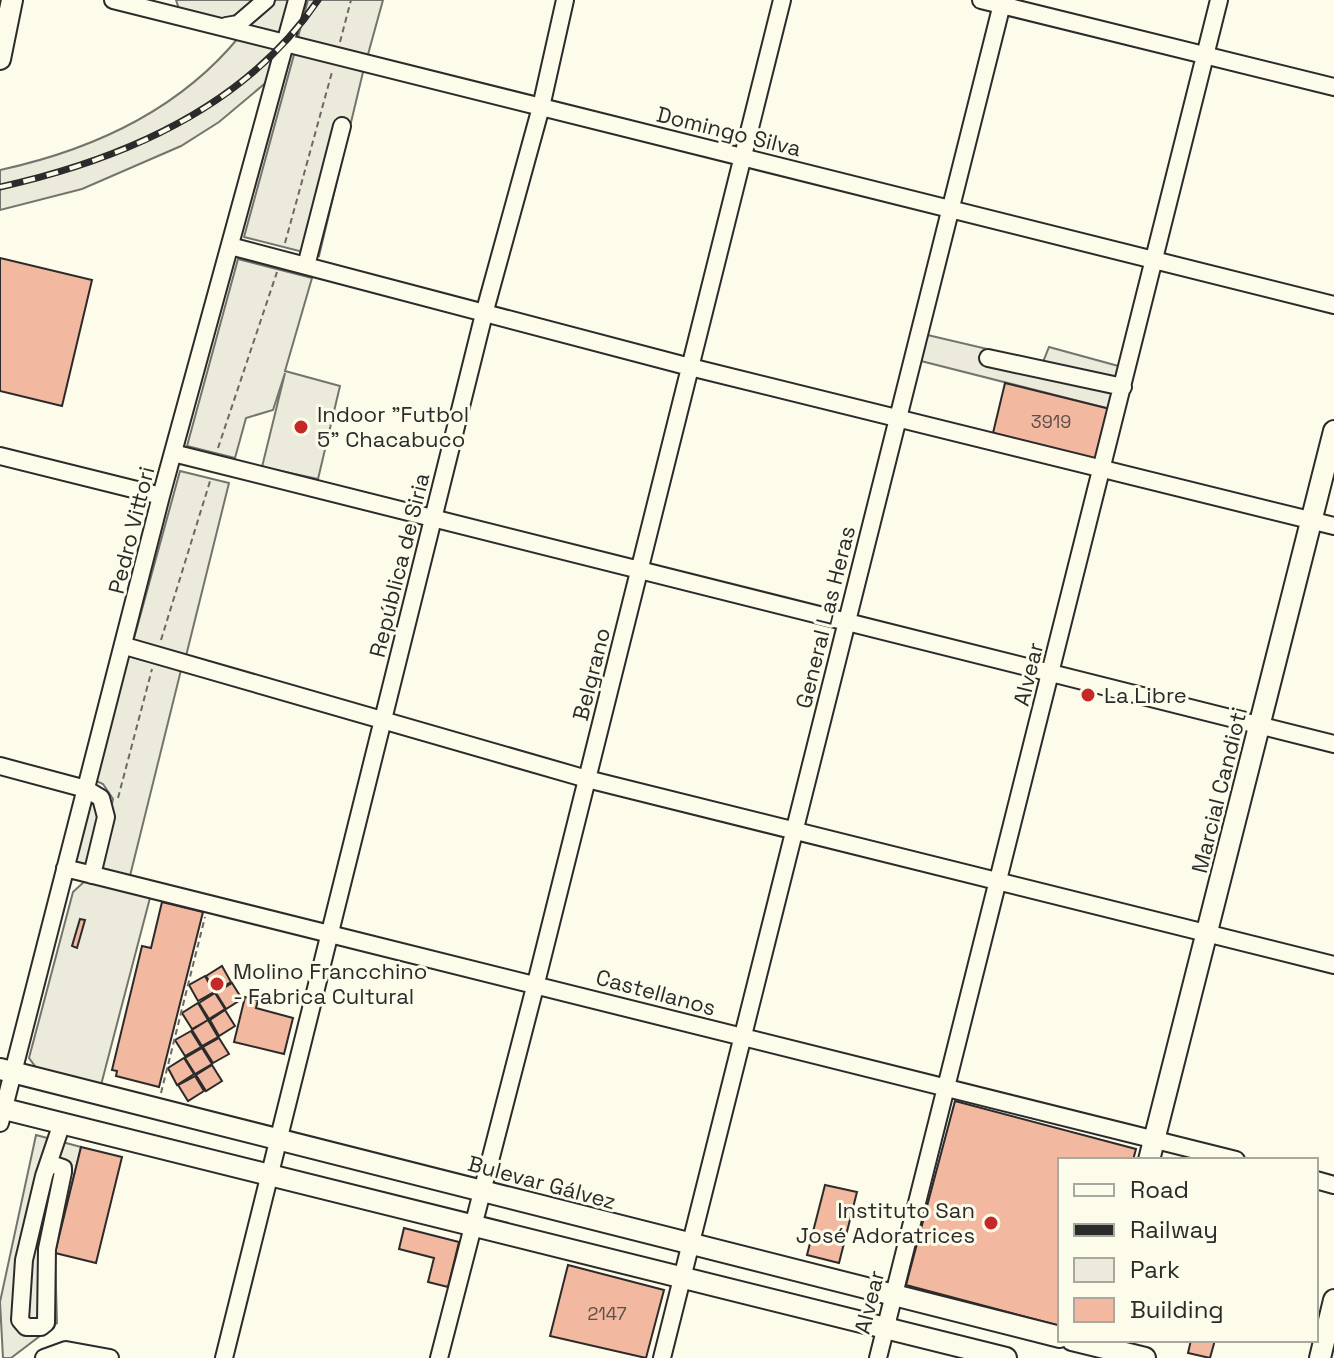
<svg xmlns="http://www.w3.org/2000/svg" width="1334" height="1358" viewBox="0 0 1334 1358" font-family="'Space Grotesk',sans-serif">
<rect width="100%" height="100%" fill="#fdfbea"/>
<path fill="#ecebdb" stroke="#74746e" stroke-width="2" d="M176 0H251L256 1C222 28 218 19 179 9Z
M273 0H296L285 38 243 28Z
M308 0H383L367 58 297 41Z
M239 37 283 48 275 75 219 122 181 146 82 189 0 210V170C92 150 179 110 239 37Z
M295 51 364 68 319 256 244 237Z
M238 259 312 278 285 371 340 386 318 479 262 467 285 373 273 410 246 418 235 458 187 446Z
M180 471 229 483 186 656 133 642Z
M128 656 181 670 129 880 98 872 113 799 103 784 94 780Z
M89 799 100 812 89 870 71 865Z
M86 880 151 894 101 1085 38 1070 29 1058 73 892Z"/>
<path fill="#eceadb" stroke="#74746e" stroke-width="2" d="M919 333 1043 362 1049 347 1122 367 1110 409 913 359Z
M36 1135 81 1147 55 1253 57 1323 11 1358H3L0 1302Z"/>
<path fill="#f2b8a0" stroke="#2b2b2b" stroke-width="2" d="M0 258 92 280 62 406 0 391Z
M1005 383 1110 409 1096 459 993 433Z
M162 902 203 912 159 1087 116 1076 117 1071 112 1070 142 946 151 948Z
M80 919 85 920 77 948 72 946Z
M222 966 231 982 215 991 206 976Z
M205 976 214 992 198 1001 189 985Z
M232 983 242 999 226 1009 216 993Z
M215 993 225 1009 209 1019 199 1003Z
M245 997 258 1000 256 1008 293 1018 284 1054 234 1042Z
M198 1003 208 1020 192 1029 182 1013Z
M225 1010 235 1026 219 1036 210 1020Z
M208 1020 218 1037 202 1046 192 1030Z
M191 1031 201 1047 185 1056 175 1040Z
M219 1038 229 1054 213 1063 203 1047Z
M202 1048 212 1064 195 1074 185 1058Z
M184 1058 194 1074 177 1085 168 1068Z
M212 1065 222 1081 206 1091 196 1075Z
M195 1076 204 1091 188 1101 178 1085Z
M955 1101 1136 1149 1133 1160H1060V1326L906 1285Z
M81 1147 122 1157 96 1263 55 1253Z
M825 1185 857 1192 839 1263 807 1255Z
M404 1228 459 1242 448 1287 428 1282 434 1258 399 1249Z
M568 1265 664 1290 646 1358 550 1336Z
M1191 1340H1215L1210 1358 1188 1353Z"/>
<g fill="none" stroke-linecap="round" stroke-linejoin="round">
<g stroke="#2b2b2b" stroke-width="20">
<path id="minor" d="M113 0 1334 305
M981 0 1334 87
M226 26 238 24 266 0
M230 246 690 367 1334 526
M306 266 342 126
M988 358 1123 387
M173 453 1334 744
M0 456 161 496
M125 646 587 779 1334 965
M0 766 86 789 101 798 106 817 92 875
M65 868 1236 1160
M0 1123 161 496 297 0
M51 1164 63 1168V1172L47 1249 46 1323 41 1327H26L20 1320 24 1260 44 1176 62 1123
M1316 1180 1334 1185
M44 1358 66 1350 110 1358
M224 1358 484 314 541 107 565 0
M439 1358 536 983 782 0
M662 1358 1003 0
M878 1358 1219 0"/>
</g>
<g stroke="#2b2b2b" stroke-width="24">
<path id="major" d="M0 59 12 0
M0 1069 1060 1337
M0 1108 1006 1358
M1149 1160 1334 431
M1072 1340 1145 1358
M1320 1358 1334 1300"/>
</g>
<path stroke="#6a6964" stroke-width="2" stroke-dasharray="6 4" stroke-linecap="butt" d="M340 42 351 0
M285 243 332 72
M218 448 277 272
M161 640 211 478
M118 798 152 669
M161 1093 205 917"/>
<use href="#minor" stroke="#fdfbea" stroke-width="16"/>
<use href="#major" stroke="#fdfbea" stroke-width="20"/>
<g stroke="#2b2b2b" stroke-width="7">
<path id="rail" d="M0 187C122 160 245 108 318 0"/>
</g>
<use href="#rail" stroke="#fdfbea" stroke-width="4" stroke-dasharray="12" stroke-linecap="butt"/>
</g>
<g fill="#c62828" stroke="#fdfbea" stroke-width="3">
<circle cx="301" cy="427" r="8"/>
<circle cx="1088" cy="695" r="8"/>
<circle cx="217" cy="984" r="8"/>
<circle cx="991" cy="1223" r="8"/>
</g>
<g text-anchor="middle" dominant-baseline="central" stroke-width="6" stroke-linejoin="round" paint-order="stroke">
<g font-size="18" fill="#5d4e48">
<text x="1051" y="421">3919</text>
<text x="607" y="1313">2147</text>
</g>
<g font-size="22" fill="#2b2b2b" stroke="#fdfbea">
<text transform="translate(729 131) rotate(14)">Domingo Silva</text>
<text transform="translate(131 530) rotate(-76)">Pedro Vittori</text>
<text transform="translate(399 565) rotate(-76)">República de Siria</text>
<text transform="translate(825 617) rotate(-76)">General Las Heras</text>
<text transform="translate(591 674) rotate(-76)">Belgrano</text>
<text transform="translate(1028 674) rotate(-76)">Alvear</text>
<text transform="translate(1219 790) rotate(-76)">Marcial Candioti</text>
<text transform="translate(656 992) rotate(15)">Castellanos</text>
<text transform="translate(542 1182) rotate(15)">Bulevar Gálvez</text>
<text transform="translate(869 1302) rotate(-76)">Alvear</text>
</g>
<g font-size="22" fill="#2b2b2b" stroke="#fdfbea" text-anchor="start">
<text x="317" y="414">Indoor "Futbol<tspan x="317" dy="25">5" Chacabuco</tspan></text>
<text x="1104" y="695">La Libre</text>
<text x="233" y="971">Molino Francchino<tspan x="233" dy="25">- Fabrica Cultural</tspan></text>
<text x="975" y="1210" text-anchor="end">Instituto San<tspan x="975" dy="25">José Adoratrices</tspan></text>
</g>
</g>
<rect x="1058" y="1158" width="260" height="184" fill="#fdfbea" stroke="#a9a89e" stroke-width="2"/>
<rect x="1074" y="1184" width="40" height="12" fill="#fdfbea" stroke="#a9a89e" stroke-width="2"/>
<text x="1130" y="1198" font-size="24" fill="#2b2b2b">Road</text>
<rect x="1074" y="1224" width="40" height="12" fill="#2b2b2b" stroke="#a9a89e" stroke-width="2"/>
<text x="1130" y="1238" font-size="24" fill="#2b2b2b">Railway</text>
<rect x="1074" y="1258" width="40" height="24" fill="#ecebdb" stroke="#a9a89e" stroke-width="2"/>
<text x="1130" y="1278" font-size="24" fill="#2b2b2b">Park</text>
<rect x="1074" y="1298" width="40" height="24" fill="#f2b8a0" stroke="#a9a89e" stroke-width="2"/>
<text x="1130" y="1318" font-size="24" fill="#2b2b2b">Building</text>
</svg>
